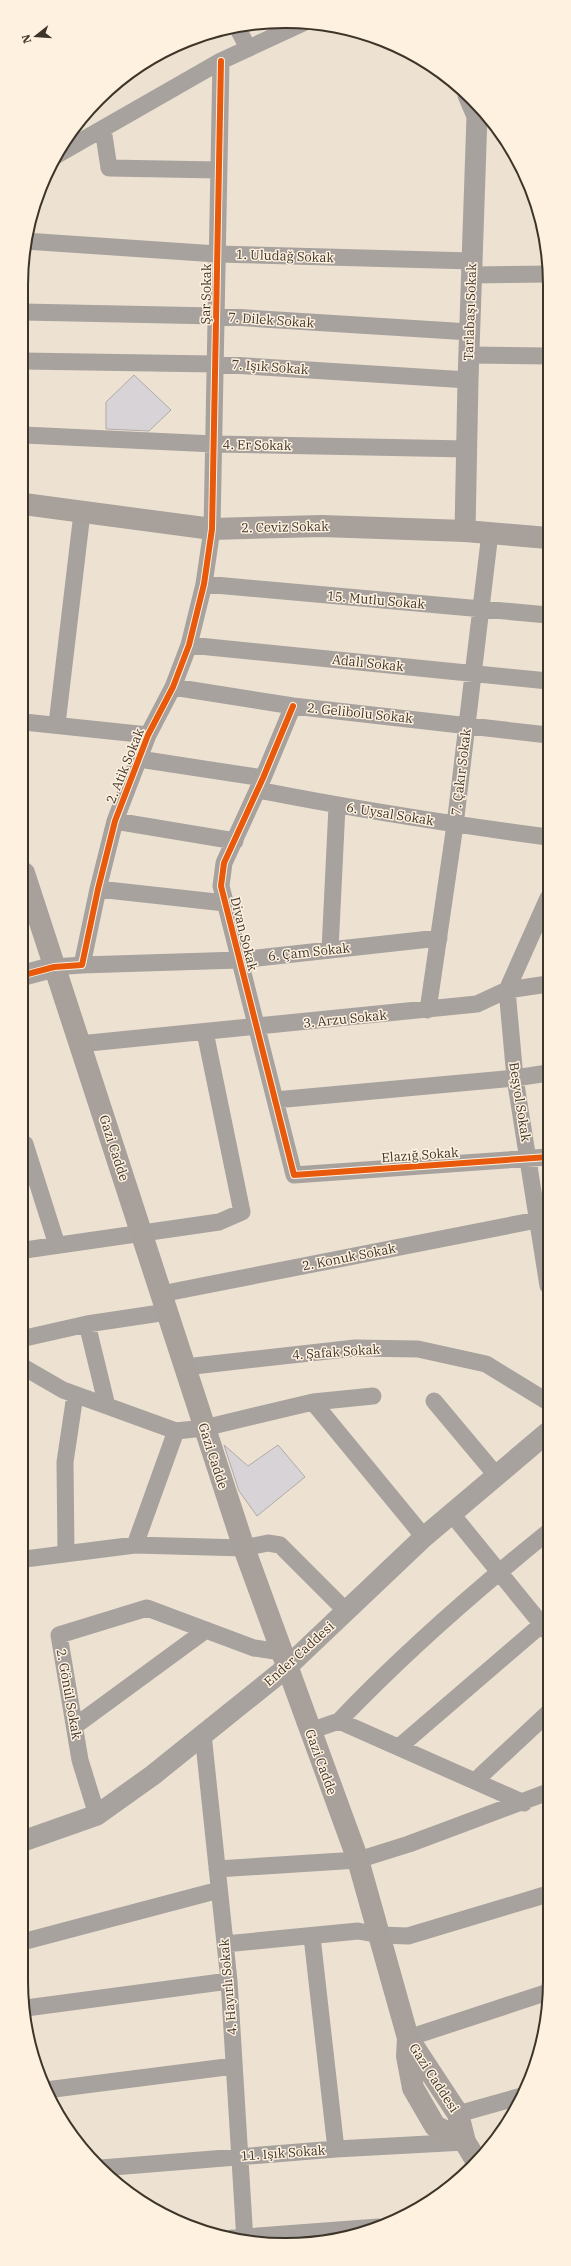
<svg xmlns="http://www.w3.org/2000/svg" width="571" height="2266" viewBox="0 0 571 2266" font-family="'IBM Plex Serif',serif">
<rect width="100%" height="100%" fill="#ede2d2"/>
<path fill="#d8d3d6" stroke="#afaaa8" d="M134 375 171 410 149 431 106 429V402Z
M224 1445 248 1466 278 1445 305 1477 257 1516 239 1491Z"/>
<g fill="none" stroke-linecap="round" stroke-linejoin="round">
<path stroke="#a8a29e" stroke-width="17" d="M237 27 248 48
M103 129 109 168 219 170
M55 156 221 61 303 23
M25 241 217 254 472 261
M471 275 548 274
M23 312 216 316 470 332
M470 355 548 356
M23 361 215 364 468 380
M24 435 214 444 467 449
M204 584 548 615
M189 645 548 681
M173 687 293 706 548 735
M293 706 263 778 224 863 221 886 294 1175 548 1157
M24 722 148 735
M57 724 82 513
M139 759 263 778
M258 790C354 809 450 824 548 837
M115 821 235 841
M98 889 225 903
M330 950 337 806
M82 965 239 960 439 938
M54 967 82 965 98 889 115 821 148 735 173 687 189 645 204 584 212 529 221 61
M428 1010 455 825 490 533
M79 1044 477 1004 507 990 548 898
M275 1100 515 1078 548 1073
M25 1144 57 1245
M25 1250 219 1222 242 1212 205 1032
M548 1286 515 1078 507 990 548 984
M161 1294 537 1220
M87 1324 107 1406
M25 1338 87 1324 167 1312
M185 1367 355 1348 418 1349 486 1364 548 1402
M25 1368 63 1390 176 1431 204 1428 313 1402 424 1537
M434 1401 496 1475
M313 1402 373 1396
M451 1513 548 1632
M135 1545 176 1431
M66 1553 65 1462 75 1395
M25 1559 135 1545 244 1548 268 1543 280 1545 346 1611
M339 1721C403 1654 476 1590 548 1532
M75 1726 206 1630
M310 1731 339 1721 524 1803
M203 1734 229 1981 245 2241
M399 1747 548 1619
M475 1781 548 1713
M97 1815 80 1760 59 1635 147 1608 254 1648 281 1652
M217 1869 358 1860 409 1844 548 1792
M312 1937 336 2149
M26 1941 219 1890
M225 1944 358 1931 380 1935 408 1936 548 1894
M26 2008 229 1981
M408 2038 548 1992
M46 2090 234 2066
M458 2114 522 2096
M101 2168 336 2149 465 2142
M232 2238 378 2227"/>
<path stroke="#a8a29e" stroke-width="21" d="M465 531 468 380 477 116 468 95
M24 975 54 967
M26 1840 97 1815 153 1775 286 1668 424 1537 548 1432"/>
<path stroke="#a8a19b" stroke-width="22" d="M24 504 212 529 322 526 465 531 548 538
M24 873 244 1548 358 1860 408 2038 407 2056 413 2088 435 2126 465 2142
M408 2038 458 2114 465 2142 477 2162"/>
<g stroke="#fff1e0" stroke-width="8">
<path id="cycleway" d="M293 706 263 778 224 863 221 886 294 1175 548 1157
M24 975 54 967 82 965 98 889 115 821 148 735 173 687 189 645 204 584 212 529 221 61"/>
</g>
<use href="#cycleway" stroke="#e8590c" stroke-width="6"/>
</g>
<g text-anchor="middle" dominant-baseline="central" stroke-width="3" stroke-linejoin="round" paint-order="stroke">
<g font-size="13" fill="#3d3529" stroke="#fff1e0">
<text transform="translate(285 256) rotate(2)">1. Uludağ Sokak</text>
<text transform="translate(206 294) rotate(-89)">Şar Sokak</text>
<text transform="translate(470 312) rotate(-88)">Tarlabaşı Sokak</text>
<text transform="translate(271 320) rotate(4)">7. Dilek Sokak</text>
<text transform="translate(270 367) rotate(4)">7. Işık Sokak</text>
<text transform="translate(257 445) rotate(1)">4. Er Sokak</text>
<text transform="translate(285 527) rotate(-1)">2. Ceviz Sokak</text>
<text transform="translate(376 600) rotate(5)">15. Mutlu Sokak</text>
<text transform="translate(368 663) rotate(6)">Adalı Sokak</text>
<text transform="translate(360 713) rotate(6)">2. Gelibolu Sokak</text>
<text transform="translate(125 766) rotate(-68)">2. Atik Sokak</text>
<text transform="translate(461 772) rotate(-83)">7. Çakır Sokak</text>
<text transform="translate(390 814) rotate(9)">6. Uysal Sokak</text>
<text transform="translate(244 934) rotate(76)">Divan Sokak</text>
<text transform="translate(309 952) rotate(-6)">6. Çam Sokak</text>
<text transform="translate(345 1019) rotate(-6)">3. Arzu Sokak</text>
<text transform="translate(520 1102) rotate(81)">Beşyol Sokak</text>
<text transform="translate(114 1148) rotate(72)">Gazi Cadde</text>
<text transform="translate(420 1155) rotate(-4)">Elazığ Sokak</text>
<text transform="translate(349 1257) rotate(-11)">2. Konuk Sokak</text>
<text transform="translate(336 1352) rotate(-4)">4. Şafak Sokak</text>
<text transform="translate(213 1456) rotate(72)">Gazi Cadde</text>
<text transform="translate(299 1654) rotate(-42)">Ender Caddesi</text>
<text transform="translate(69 1694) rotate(80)">2. Gönül Sokak</text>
<text transform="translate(321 1762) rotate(70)">Gazi Cadde</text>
<text transform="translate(228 1987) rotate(-95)">4. Hayırlı Sokak</text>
<text transform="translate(434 2078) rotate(57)">Gazi Caddesi</text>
<text transform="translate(283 2153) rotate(-4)">11. Işık Sokak</text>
</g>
</g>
<path d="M0 0H571V2266H0ZM285 28H286A257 257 0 0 1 543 285V1981A257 257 0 0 1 286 2238H285A257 257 0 0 1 28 1981V285A257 257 0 0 1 285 28Z" fill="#fff1e0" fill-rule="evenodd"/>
<path fill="none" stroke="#3d3529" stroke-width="2" d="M285 28H286A257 257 0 0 1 543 285V1981A257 257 0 0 1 286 2238H285A257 257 0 0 1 28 1981V285A257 257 0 0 1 285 28Z"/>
<g transform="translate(36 36) rotate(253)" stroke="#fff1e0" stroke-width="3" paint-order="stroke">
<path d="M0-3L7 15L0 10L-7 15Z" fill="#3d3529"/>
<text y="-6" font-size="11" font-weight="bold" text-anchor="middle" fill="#3d3529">N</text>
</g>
</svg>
